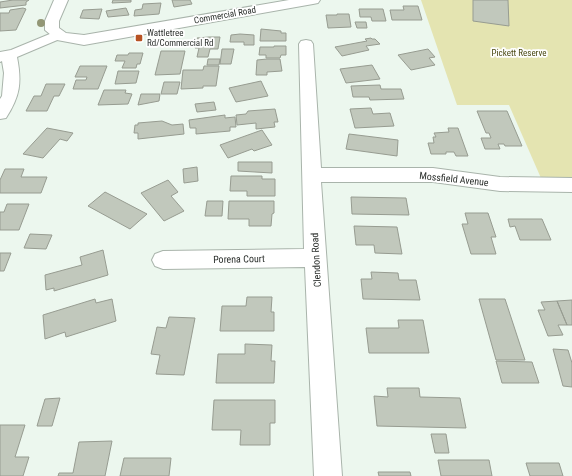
<svg xmlns="http://www.w3.org/2000/svg" width="572" height="476" viewBox="0 0 572 476" font-family="'Roboto Condensed',sans-serif">
<rect width="100%" height="100%" fill="#ecf7ee"/>
<path fill="#e4e4b1" d="M421 0H572V185H544L509 105H457Z"/>
<path fill="#c1c8bc" stroke="#979c91" d="M13 0H29L26 2V5L0 8V2Z
M113 0H131V2L112 3Z
M172 0H190L192 4 174 7Z
M473 0H508L509 26 473 21Z
M161 3 159 14 134 16 135 10 142 9 143 4Z
M403 6H418L422 20H392L390 10H404Z
M23 8 26 9 16 30 0 31V13H9L10 10Z
M126 8 129 15 108 17 106 11Z
M102 9 99 19 80 18 83 10Z
M359 9H383L386 21H372L371 17H360Z
M337 14H349L351 27 328 28 326 15H337Z
M355 22H366L367 28H357Z
M261 29 281 31V33H286V41H260Z
M240 34 254 35V45H244V42H230L231 35Z
M209 37H220L218 49H210L208 57H197L199 48H195L197 38Z
M371 38 372 39H375L380 44 366 46 369 50 342 56 335 47 367 41 365 39Z
M274 46H286V55H281L280 58H266V55H259L260 47H274Z
M222 49H234L231 64H220Z
M428 49 435 57 429 58 435 65 411 70 398 55Z
M161 51H185L180 74 155 75Z
M129 53H143L140 64H137L136 68H122L125 61H115L117 55H128Z
M208 59H220L219 65H207Z
M267 59H280L282 71 267 72V75H256L257 60Z
M372 65 380 79 346 83 340 69Z
M80 66H107L98 89H73L76 80H86L87 77H75Z
M204 66H219L216 86H203V88L181 89 183 70H203Z
M118 71H139L136 83 115 84Z
M261 81 268 96 236 102 229 88Z
M164 82H180L177 94H161Z
M46 84H65L59 96H54L47 111H26L34 96H41Z
M380 85 381 89H401L404 99 370 100 369 97H353L351 86Z
M104 90H126L125 93 132 94 128 104 98 105Z
M141 94H160L159 101 138 105Z
M214 102 216 110 197 112 195 104Z
M371 108 373 114 390 113 394 126 355 128 350 109Z
M275 109 278 122H274L275 127 256 129V123L237 125 236 115 246 114 248 111Z
M477 111H507L522 146H505L504 144H498L500 149H485L481 138H491L489 133H486Z
M225 115V118L235 117 236 127H230V131L196 134V128H190L189 120Z
M162 121 172 125 183 124 184 134 138 139V133H134L135 125H138V123Z
M47 128 73 133 67 141 60 139 43 158 23 154Z
M448 128H458L468 156H456L454 152H446V154H431L428 143H434L433 137H436L434 133 449 132Z
M262 130 272 145 254 151 252 149 228 158 220 145Z
M349 134 398 140 397 156 346 149Z
M238 162H272V173L238 171Z
M197 167 198 181 184 183 183 169Z
M5 169H24L21 177H47L41 193H0V180Z
M231 176H262V179H275V196H247V191H230Z
M168 180 178 192 171 196 184 211 164 221 141 193Z
M105 192 147 214 130 229 88 206Z
M351 197 406 198 409 215 352 214Z
M207 201H223L222 216H205Z
M229 201H274V213L272 214 271 226H249V219H228Z
M7 204H29L19 230H0V212H4Z
M465 213H488L496 237H491L496 254H471L462 224H468Z
M508 219H542L551 240H520L515 226 510 227Z
M354 226 397 227 402 254 375 253 374 245H356Z
M30 234 52 235 46 249 24 248Z
M103 250 108 275 54 291V288L46 290 45 275 82 265 80 257Z
M0 253H11L4 271H0Z
M371 272 398 273 399 280H416L420 300 363 299 361 279H372Z
M247 297H272L271 312H274V331H220L222 306H246Z
M95 299 96 303 112 299 116 321 66 337 65 332 45 339 43 315Z
M479 299H505L525 360H496Z
M572 300V325H567L557 301Z
M557 301 567 325H558L563 335 548 336 538 310H545L541 302Z
M169 317 195 318 184 375 156 374 160 355 151 354 157 327 166 328Z
M398 320H423L429 353H369L366 328H399Z
M245 344 272 345 271 361H275L274 383H216L218 354H245Z
M553 349 568 350 572 363V387L563 386Z
M496 361 532 362 539 383H502Z
M387 388H419L420 397 460 398 466 428 377 426 374 396 388 397Z
M60 398 52 426H37L45 399Z
M214 400H275V423H270V445H240L241 430H212Z
M0 425H25L15 457H29L23 476H0Z
M431 434H446L449 453H435Z
M112 441 105 476H58L59 473H73L79 442Z
M124 458H171L169 476H120Z
M438 460H489L492 476H441Z
M526 463H559L563 476H530Z
M378 472H410L411 476H379Z"/>
<g fill="none" stroke-linecap="round" stroke-linejoin="round">
<g stroke="#a9b4ab" stroke-width="2">
<path id="minor" d="M57 31 62 32 64 35 62 38 17 57C22 83 20 96 6 118L0 119V99L2 96 4 73 2 61 0 62V52L11 50Z
M306 40 311 41 313 44 321 168H433L500 177 572 178V192L500 191 433 182H321L342 476H314L305 267 163 269 155 266 152 260 155 254 163 251 304 249 299 44 301 41Z"/>
</g>
<g stroke="#a9b4ab" stroke-width="2">
<path id="secondary" d="M54 0H68L59 21V28L66 33 84 35 289 0H320L318 3 313 4 84 45 57 40 45 30V21Z"/>
</g>
<use href="#minor" fill="#fff" fill-rule="evenodd"/>
<use href="#secondary" fill="#fff" fill-rule="evenodd"/>
</g>
<circle fill="#939776" cx="41" cy="23" r="4"/>
<rect fill="#b75223" stroke="#fff" stroke-width="1.5" x="135" y="34" width="8" height="8" rx="2"/>
<g text-anchor="middle" dominant-baseline="central" stroke-width="3.5" stroke-linejoin="round" paint-order="stroke">
<g font-size="9" fill="#2b2f2c" stroke="#fff">
<text transform="translate(225 15) rotate(-10)">Commercial Road</text>
</g>
<g font-size="9" fill="#2b2f2c" stroke="#fff" text-anchor="start">
<text x="147" y="33">Wattletree<tspan x="147" dy="10">Rd/Commercial Rd</tspan></text>
</g>
<g font-size="9" fill="#4a4913" stroke="#fff">
<text x="519" y="53">Pickett Reserve</text>
</g>
<g font-size="10" fill="#2b2f2c" stroke="#fff">
<text transform="translate(454 179) rotate(6)">Mossfield Avenue</text>
<text transform="translate(239 259) rotate(-1)">Porena Court</text>
<text transform="translate(316 260) rotate(-93)">Clendon Road</text>
</g>
</g>
</svg>
